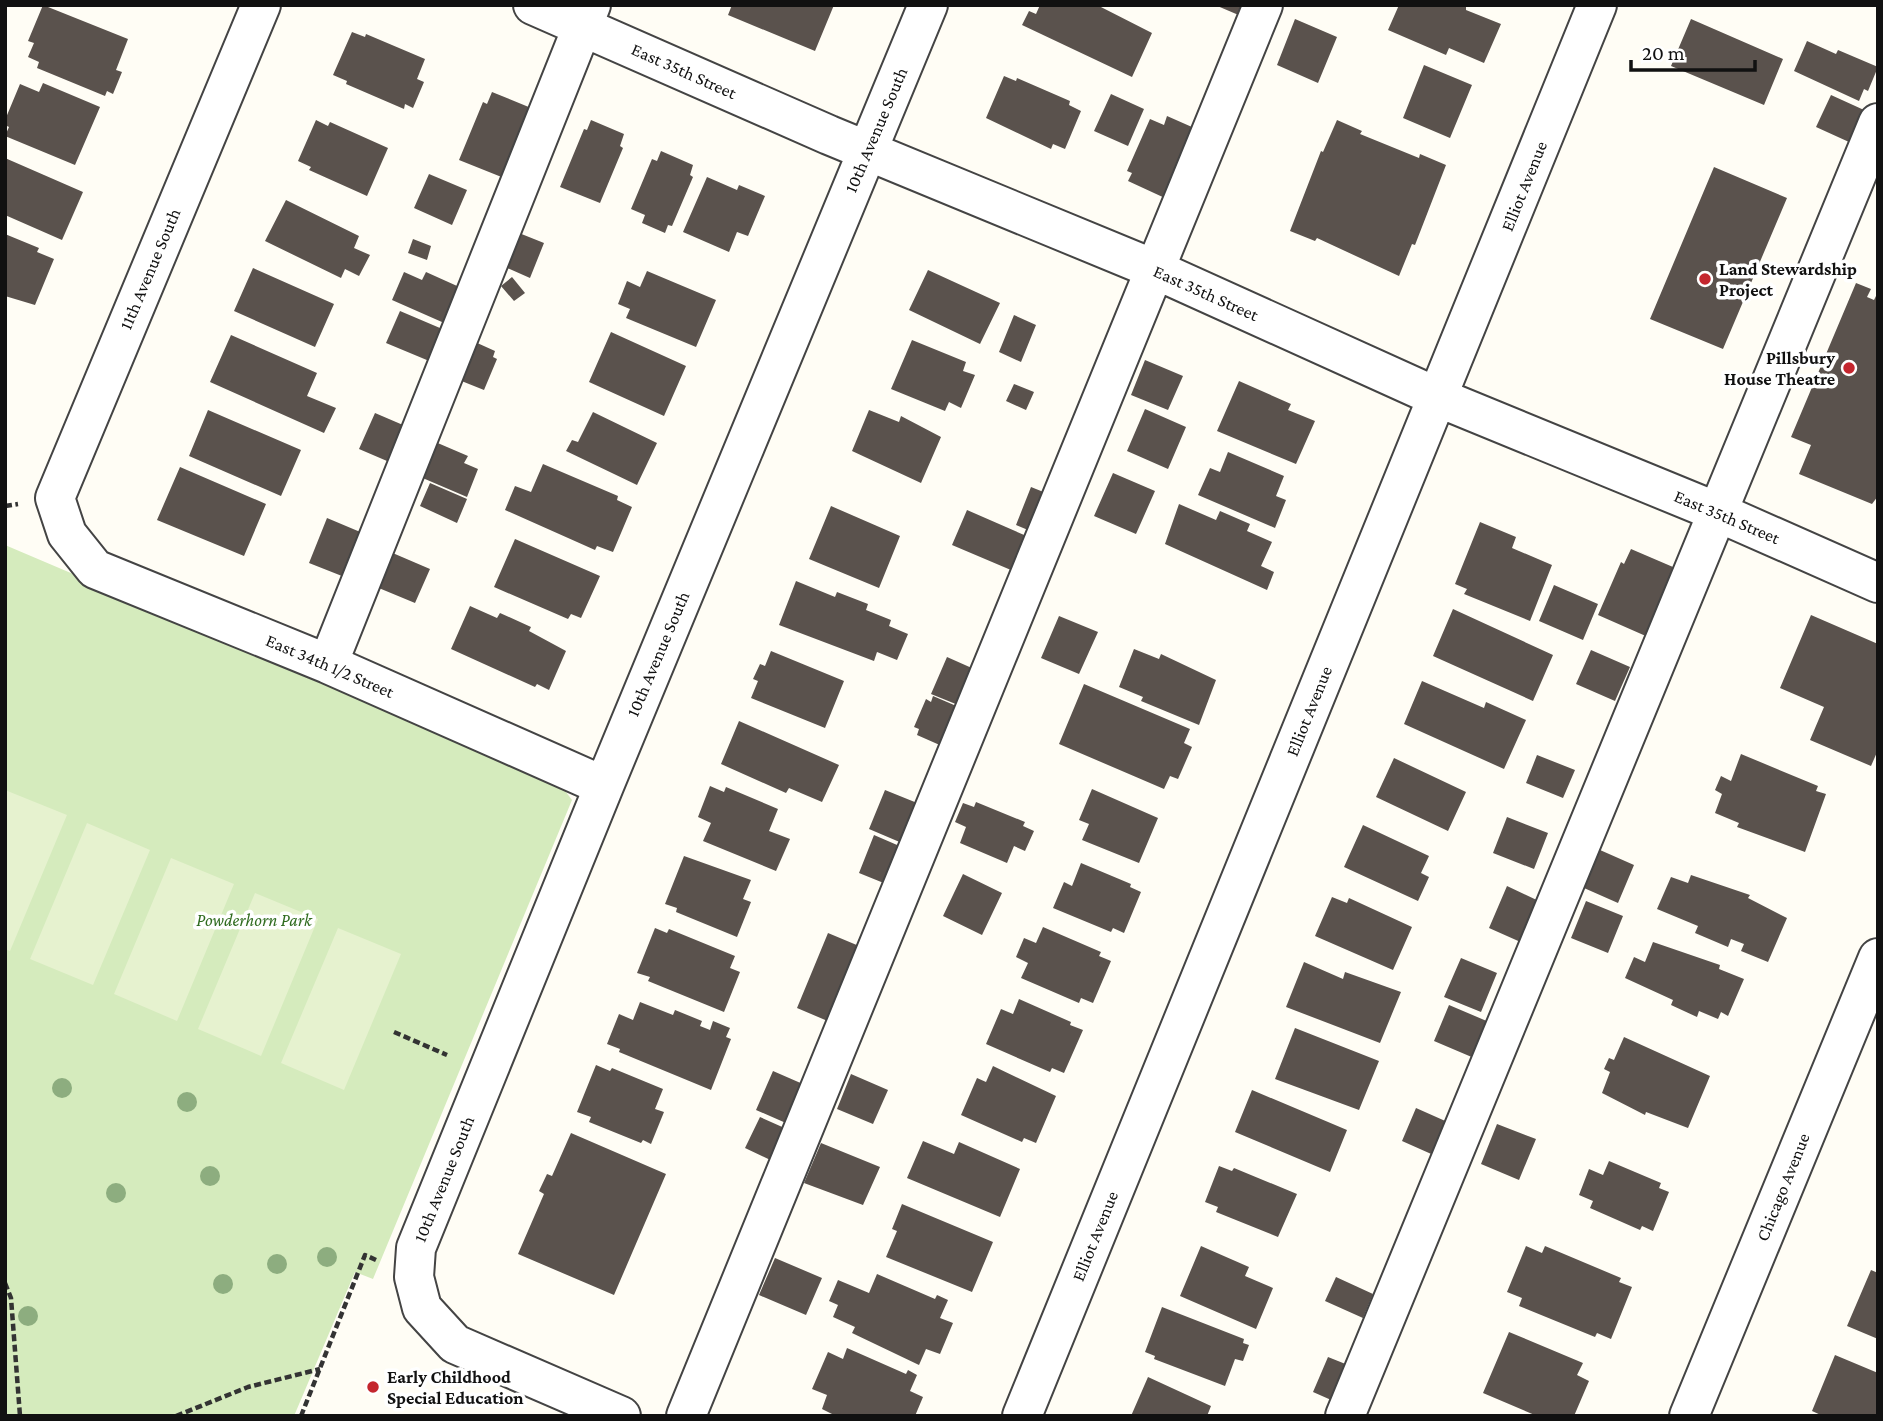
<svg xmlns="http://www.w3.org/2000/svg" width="1883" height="1421" viewBox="0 0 1883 1421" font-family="'Crimson Pro',serif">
<rect width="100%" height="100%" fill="#fffdf5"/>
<path fill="#d5ebbd" d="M5 545 557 780 572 800 373 1279 355 1272 294 1416H5Z"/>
<path fill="#e6f2cf" d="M5 790 67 815 10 951 5 949Z
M87 823 150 850 93 985 30 959Z
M171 858 234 884 177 1021 114 994Z
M255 893 318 919 261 1056 198 1029Z
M338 928 401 954 344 1090 281 1063Z"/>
<path fill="#5a524d" d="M43 5 128 39 116 70 122 72 113 94 107 91 105 96 37 68 39 62 28 57 34 43 28 41Z
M732 5H834L815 51 728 15Z
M1040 5H1097L1152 33 1132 77 1022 25 1029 11 1036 14Z
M1215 5H1254L1248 19Z
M1399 5H1466V10L1501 24 1484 63 1449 48 1446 55 1388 30Z
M1295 19 1337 37 1318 83 1277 65Z
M1691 19 1783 59 1764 105 1671 66Z
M352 32 365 37 366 34 425 59 417 79 424 82 413 108 405 104 404 109 346 84 347 81 333 75Z
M1807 41 1836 54 1838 50 1878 67 1868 91 1864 89 1859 101 1794 71Z
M1424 65 1472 85 1450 138 1403 118Z
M1004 76 1016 81 1017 78 1070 101 1069 105 1081 111 1065 149 1053 144 1051 149 986 118Z
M43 83 100 107 75 165 5 136 9 127 5 125V120L20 84 39 92Z
M492 92 536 110 509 180 459 160 483 102 487 104Z
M1111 94 1144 109 1128 146 1094 131Z
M1831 95 1864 110 1849 142 1816 127Z
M1167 116 1201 131 1167 199 1128 181 1132 173 1127 171 1150 119 1164 125Z
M316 120 328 126 330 122 388 148 367 196 309 170 311 167 298 161Z
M591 120 624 134 620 146 623 148 600 203 560 187 584 129 587 130Z
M1337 120 1362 131 1360 134 1419 158 1420 154 1446 165 1415 245 1412 244 1399 276 1317 238 1315 241 1290 231 1321 151 1323 152Z
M661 151 693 165 690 175 693 177 672 226 668 225 665 233 642 223 645 215 631 209 652 159 657 161Z
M5 158 83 192 62 240 5 215Z
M1714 167 1787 198 1723 349 1650 319Z
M429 174 467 190 452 225 414 208Z
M707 177 737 190 739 185 765 196 748 236 737 232 729 252 683 232Z
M286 200 359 236 354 248 370 255 359 276 345 269 341 278 265 241Z
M519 233 544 243 530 278 505 267Z
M5 234 39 248 37 252 54 259 35 305 5 296Z
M413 239 431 246 427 260 408 253Z
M253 268 334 304 315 347 234 311Z
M928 270 1000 303 980 344 909 310Z
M647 271 716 300 696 347 626 318 630 309 618 304 627 281 640 287Z
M404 272 422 280 426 272 466 290 451 326 392 300Z
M512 277 525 293 514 301 501 286Z
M1856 283 1871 289 1867 297 1874 300 1878 292V496L1872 504 1799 474 1811 445 1791 437Z
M400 311 447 331 434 363 386 343Z
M1014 315 1036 325 1021 362 999 352Z
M611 332 686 366 664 416 589 382Z
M231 335 317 373 307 396 336 408 324 433 210 382Z
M912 340 966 362 963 371 975 375 961 408 949 402 945 411 891 389Z
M475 342 495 351 493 357 497 359 484 390 459 380Z
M1145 360 1183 376 1168 410 1131 395Z
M1239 381 1291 404 1288 410 1315 421 1296 464 1217 431Z
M1014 384 1034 392 1026 410 1006 401Z
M1145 409 1186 427 1168 469 1127 451Z
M208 410 301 450 281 496 189 456Z
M869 410 899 422 901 416 941 437 921 483 852 451Z
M593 412 657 443 637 485 566 451 572 440 578 442Z
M375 413 410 428 394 464 359 449Z
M433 441 468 456 464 463 478 469 467 497 418 476Z
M1228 452 1284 476 1276 496 1286 500 1275 528 1198 495 1210 468 1220 472Z
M543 464 618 496 617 500 632 507 613 552 597 546 595 550 505 510 515 486 531 492Z
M180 467 266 504 244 556 157 520Z
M1113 473 1155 491 1136 534 1094 516Z
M430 483 467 499 457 523 420 506Z
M1031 487 1056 497 1040 535 1016 525Z
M1179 504 1216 520 1220 511 1250 524 1247 531 1272 542 1261 566 1274 572 1267 590 1165 544Z
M831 506 900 536 879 588 809 559Z
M967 510 1038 541 1023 575 952 545Z
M327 518 365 534 347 578 309 563Z
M1480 522 1516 537 1512 548 1552 565 1530 621 1464 594 1467 589 1455 584Z
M515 539 600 576 581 618 571 614 568 619 494 587Z
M1631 549 1673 567 1666 584 1670 585 1648 637 1598 615 1621 562 1624 564Z
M388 551 430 569 415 603 374 586Z
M796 581 835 597 837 592 868 604 866 610 891 620 889 626 908 634 897 660 877 652 874 661 779 625Z
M1554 585 1598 604 1583 640 1539 621Z
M470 606 497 618 500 613 531 627 529 631 566 651 549 690 537 684 535 687 451 649Z
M1453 609 1553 655 1533 701 1433 656Z
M1811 615 1878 644V750L1871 766 1810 740 1824 707 1780 688Z
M1059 616 1098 632 1079 674 1041 658Z
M1134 649 1159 659 1161 654 1216 680 1199 725 1141 701 1143 697 1119 687Z
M1591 650 1630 667 1615 701 1576 684Z
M771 651 844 681 825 728 751 698 758 681 753 679 760 664 765 666Z
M947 657 983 673 968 709 931 694Z
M1422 681 1484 708 1486 702 1526 720 1504 769 1404 724Z
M1084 684 1190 729 1184 743 1192 747 1178 779 1170 776 1164 789 1059 744Z
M933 696 968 711 951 750 917 735 919 729 914 727 926 699 931 702Z
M739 721 839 765 822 802 789 788 786 793 721 764Z
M1741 754 1818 786 1816 791 1826 794 1805 852 1737 827 1739 823 1715 813 1722 794 1715 790 1721 776 1731 781Z
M1537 755 1575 770 1563 798 1526 783Z
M1394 758 1466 792 1448 831 1376 797Z
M710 786 724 792 726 787 778 809 769 831 790 839 776 871 703 841 711 823 698 817Z
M1092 789 1158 818 1139 863 1082 840 1089 824 1079 820Z
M885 790 932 809 916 849 869 829Z
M976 802 1025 822 1023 826 1034 831 1025 851 1014 846 1007 863 960 843 966 827 955 822 963 803 974 807Z
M1507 817 1548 833 1534 869 1493 853Z
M1363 825 1429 856 1421 873 1429 877 1418 901 1344 867Z
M874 835 911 851 896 888 859 873Z
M1600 850 1634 865 1618 903 1584 888Z
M684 856 751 880 743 899 751 902 737 937 676 912 677 908 665 904Z
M1081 863 1131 884 1130 887 1141 892 1124 933 1113 928 1111 932 1053 908 1064 882 1072 886Z
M963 874 1002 893 982 935 943 916Z
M1691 875 1750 895 1748 898 1787 918 1768 962 1741 951 1744 944 1731 939 1728 947 1695 933 1698 926 1657 909 1671 877 1688 883Z
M1507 886 1543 903 1525 944 1489 928Z
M1332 897 1347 903 1349 898 1412 927 1393 970 1315 936Z
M1586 901 1623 916 1608 953 1571 938Z
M1043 927 1101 952 1099 956 1111 961 1093 1003 1081 998 1079 1003 1021 978 1028 963 1016 957 1024 938 1036 943Z
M655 928 667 933 669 929 735 956 730 968 740 972 724 1012 648 981 650 977 637 973Z
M828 933 871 951 837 1025 797 1008Z
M1653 942 1720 965 1719 969 1744 979 1728 1016 1721 1012 1718 1019 1699 1011 1697 1017 1671 1005 1673 1000 1625 978 1634 957 1645 962Z
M1461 958 1497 973 1481 1012 1444 997Z
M1304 962 1343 979 1345 972 1401 992 1380 1043 1286 1007Z
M1019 999 1071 1022 1070 1025 1083 1030 1064 1073 1052 1068 1050 1072 986 1044 1001 1009 1013 1014Z
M640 1002 673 1015 675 1010 702 1021 700 1026 710 1030 713 1021 730 1028 726 1037 731 1039 711 1090 619 1052 620 1049 607 1044 619 1014 633 1020Z
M1449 1005 1489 1022 1474 1058 1434 1041Z
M1295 1028 1379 1061 1359 1110 1275 1079Z
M1624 1037 1710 1076 1688 1128 1646 1112 1645 1115 1602 1093 1610 1072 1604 1069 1609 1058 1614 1060Z
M596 1065 610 1071 612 1068 663 1089 655 1109 664 1112 651 1144 643 1140 641 1143 589 1122 591 1117 577 1112Z
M993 1066 1056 1096 1036 1143 1024 1138 1022 1142 961 1115 977 1078 986 1082Z
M773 1071 812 1088 795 1127 756 1110Z
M851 1074 888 1090 873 1124 837 1109Z
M1252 1090 1347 1130 1330 1172 1235 1132Z
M1416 1108 1452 1124 1438 1157 1402 1141Z
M760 1117 798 1134 783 1166 745 1148Z
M1497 1124 1536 1139 1519 1180 1481 1164Z
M571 1133 666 1174 614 1295 518 1254 544 1194 539 1191 547 1174 552 1176Z
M923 1141 954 1154 959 1142 1020 1169 1000 1217 907 1178Z
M821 1143 880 1167 863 1205 804 1183Z
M1609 1161 1661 1183 1659 1188 1669 1192 1653 1231 1642 1226 1640 1230 1590 1208 1593 1201 1579 1195 1589 1169 1603 1175Z
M1219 1166 1232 1171 1234 1168 1297 1194 1278 1237 1216 1212 1218 1207 1205 1202Z
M902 1204 993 1242 972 1292 886 1257 897 1231 892 1229Z
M1201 1246 1249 1267 1245 1276 1273 1288 1256 1329 1180 1296Z
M1526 1246 1542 1253 1545 1246 1621 1278 1619 1282 1632 1287 1611 1339 1597 1333 1595 1337 1519 1306 1522 1298 1507 1292Z
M775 1258 822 1278 806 1315 759 1295Z
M1871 1270 1878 1273V1339L1847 1326Z
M877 1274 935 1299 937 1295 948 1300 940 1318 953 1323 940 1354 926 1349 919 1365 852 1333 855 1327 833 1317 838 1305 829 1301 838 1280 869 1293Z
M1336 1277 1373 1294 1363 1318 1325 1301Z
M1162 1307 1244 1339 1243 1343 1249 1345 1243 1361 1235 1359 1225 1386 1154 1359 1155 1356 1145 1352Z
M1509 1332 1583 1363 1577 1375 1589 1381 1574 1416H1537L1483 1393Z
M847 1348 906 1374 908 1370 917 1375 910 1391 923 1397 915 1416H836L822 1409 827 1395 812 1389 828 1352 843 1359Z
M1835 1355 1878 1373V1416H1823L1812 1411Z
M1328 1357 1353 1367 1338 1403 1313 1392Z
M1148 1377 1211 1406 1207 1416H1131Z"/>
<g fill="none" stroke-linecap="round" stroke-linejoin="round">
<g stroke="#444" stroke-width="42">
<path id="minor" d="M261 5 55 498 67 534 95 569 328 664 604 786
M533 5 829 135 1154 269 1437 397 1715 511 1878 583
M328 664 591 5
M621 1416 455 1344 422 1308 414 1277 416 1248 604 786 928 5
M686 1416 1263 5
M1022 1416 1597 5
M1345 1416 1878 123
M1689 1416 1878 958"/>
</g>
<path stroke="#333" stroke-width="4.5" stroke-dasharray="7 3.5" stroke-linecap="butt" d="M5 506 18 504
M394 1032 447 1055
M5 1283 11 1298 20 1416
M176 1416 248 1387 320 1369
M301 1416 365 1255 376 1260"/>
<use href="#minor" stroke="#fff" stroke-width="38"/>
</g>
<g fill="#8dad7f">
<circle cx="62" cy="1088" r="10"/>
<circle cx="187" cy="1102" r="10"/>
<circle cx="210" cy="1176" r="10"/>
<circle cx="116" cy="1193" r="10"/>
<circle cx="327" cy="1257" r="10"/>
<circle cx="277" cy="1264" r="10"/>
<circle cx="223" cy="1284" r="10"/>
<circle cx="28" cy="1316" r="10"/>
</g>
<g fill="#c4262e" stroke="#fff" stroke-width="2.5">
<circle cx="1705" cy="279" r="7"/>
<circle cx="1849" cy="368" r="7"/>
<circle cx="373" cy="1387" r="7"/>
</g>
<g text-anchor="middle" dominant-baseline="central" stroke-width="7" stroke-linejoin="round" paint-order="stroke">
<g font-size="18" fill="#111" stroke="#fff">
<text transform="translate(684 71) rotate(24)">East 35th Street</text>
<text transform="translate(876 130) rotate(-67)">10th Avenue South</text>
<text transform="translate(1524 186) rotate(-68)">Elliot Avenue</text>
<text transform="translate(150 269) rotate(-67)">11th Avenue South</text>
<text transform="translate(1206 293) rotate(24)">East 35th Street</text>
<text transform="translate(1727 517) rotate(23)">East 35th Street</text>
<text transform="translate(658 654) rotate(-67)">10th Avenue South</text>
<text transform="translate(330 666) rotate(23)">East 34th 1/2 Street</text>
<text transform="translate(1309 711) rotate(-68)">Elliot Avenue</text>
<text transform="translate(444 1179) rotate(-68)">10th Avenue South</text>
<text transform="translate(1783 1187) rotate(-68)">Chicago Avenue</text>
<text transform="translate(1095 1236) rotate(-68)">Elliot Avenue</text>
</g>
<g font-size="18" font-weight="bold" fill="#111" stroke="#fff" text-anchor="start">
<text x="1719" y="269">Land Stewardship<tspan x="1719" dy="21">Project</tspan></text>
<text x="1835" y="358" text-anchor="end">Pillsbury<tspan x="1835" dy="21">House Theatre</tspan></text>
<text x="387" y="1377">Early Childhood<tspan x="387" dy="21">Special Education</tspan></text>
</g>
<g font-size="18" font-style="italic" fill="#2f6b1f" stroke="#fff">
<text x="254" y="920">Powderhorn Park</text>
</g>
</g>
<rect width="1883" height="1421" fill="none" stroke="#111111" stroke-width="14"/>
<path d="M1631 60v10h124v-10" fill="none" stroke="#111111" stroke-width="3.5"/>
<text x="1642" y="60" font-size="21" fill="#111111" stroke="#ffffff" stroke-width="5" paint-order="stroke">20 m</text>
</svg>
